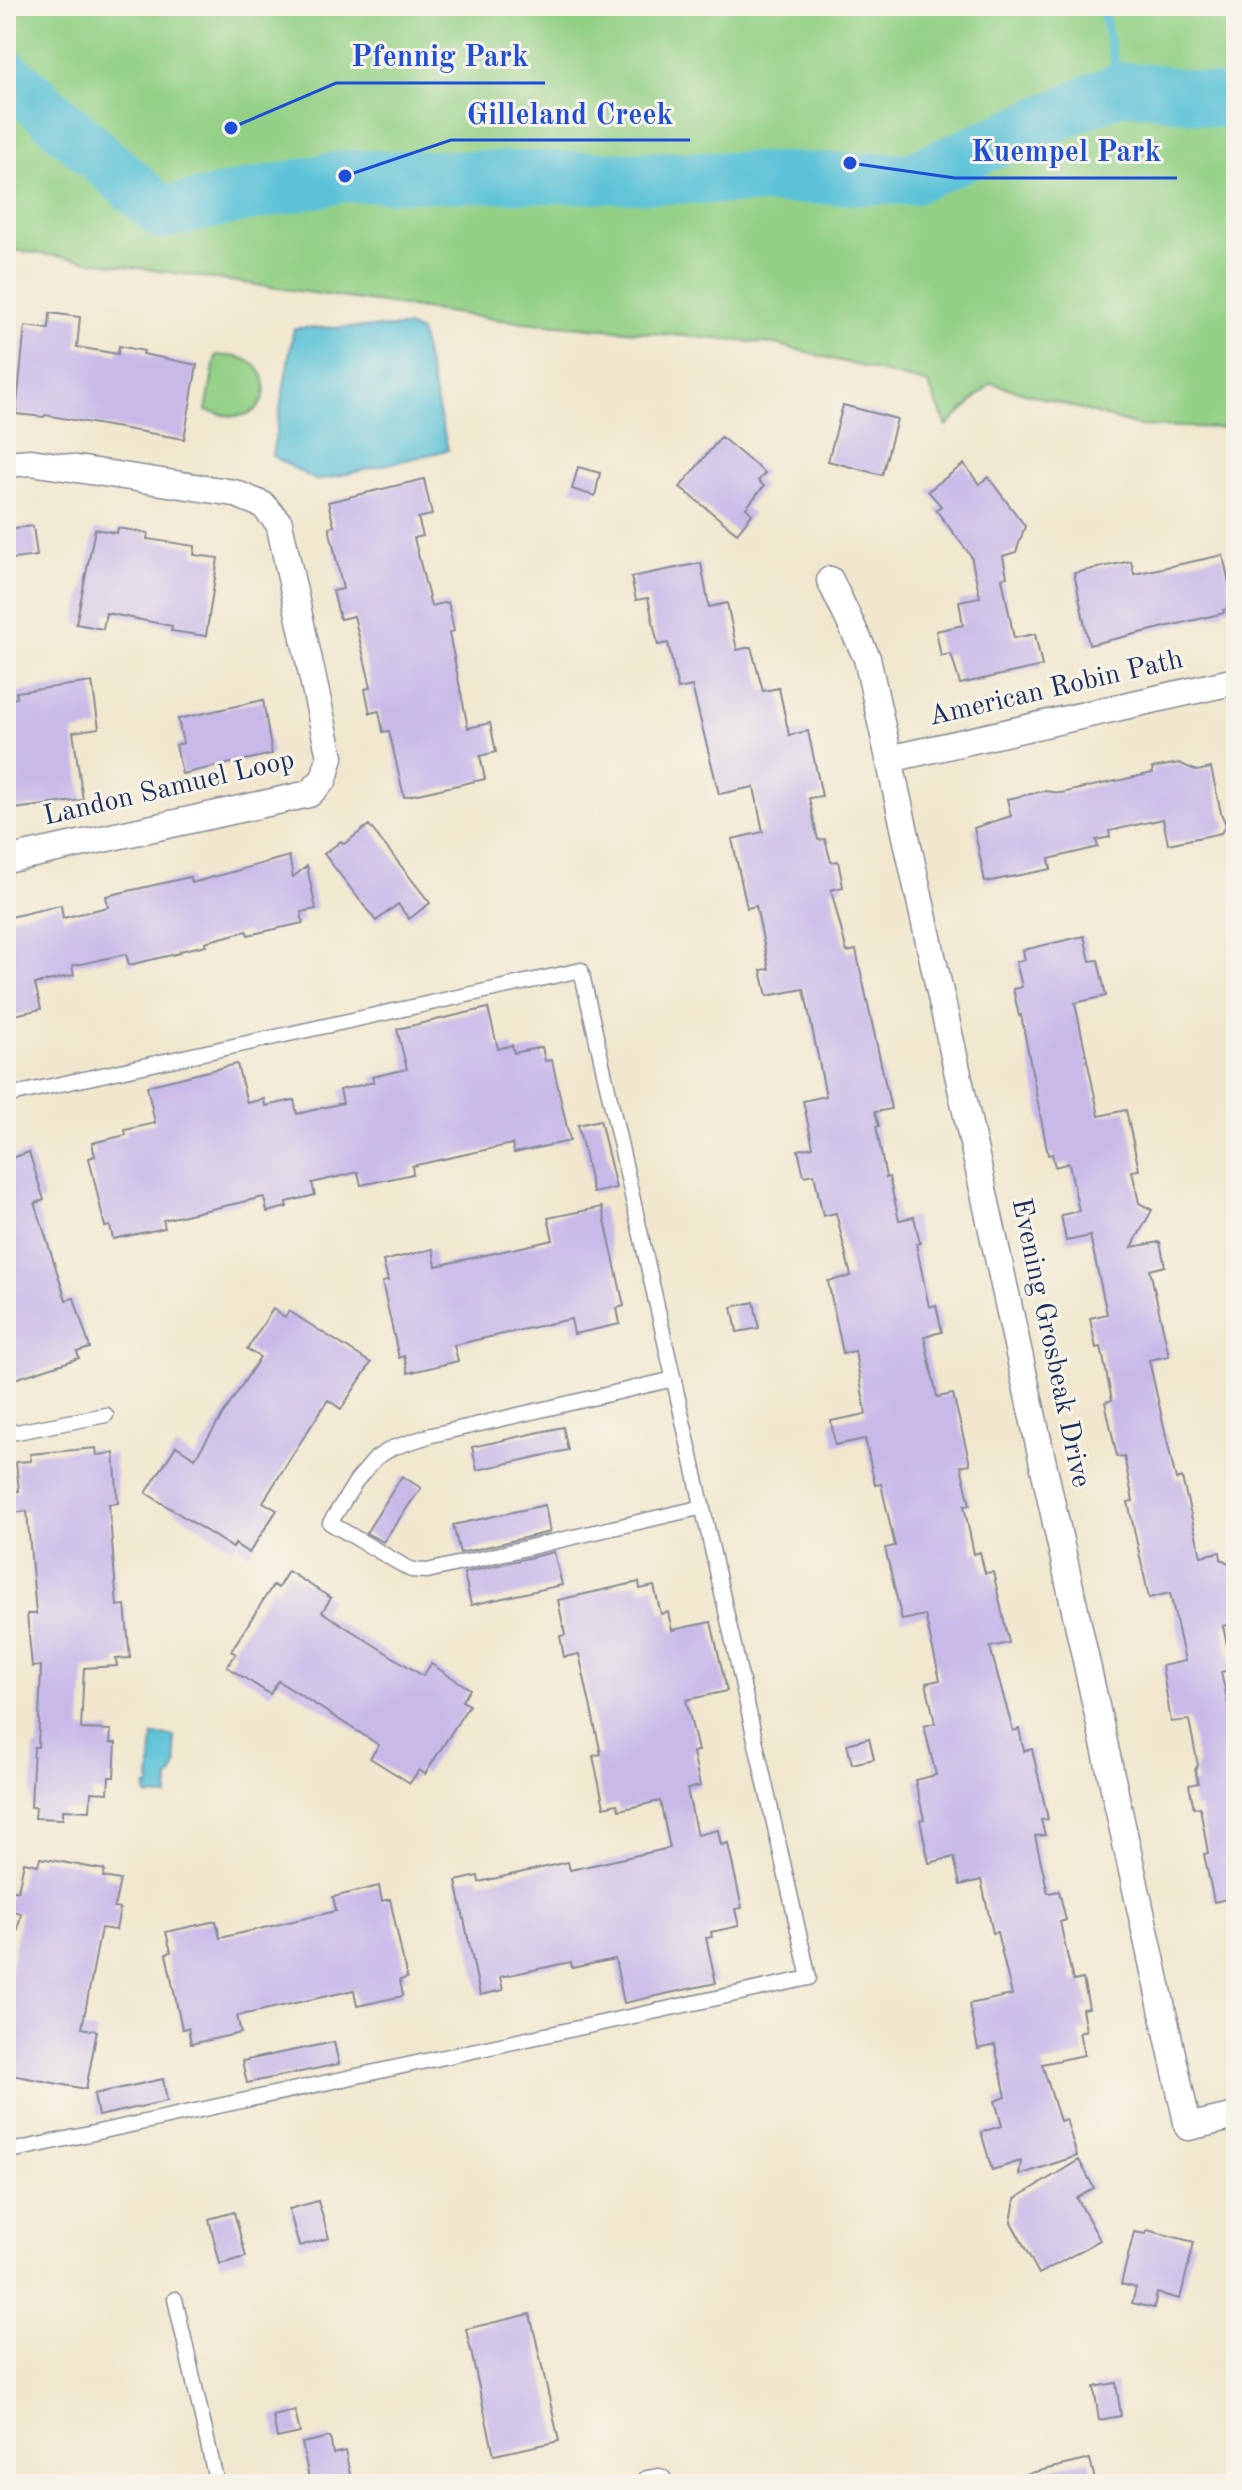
<svg xmlns="http://www.w3.org/2000/svg" width="1242" height="2490" viewBox="0 0 1242 2490" font-family="'Old Standard TT',serif">
<rect width="100%" height="100%" fill="#f7f3e8"/>
<filter id="ink" filterUnits="userSpaceOnUse"><feTurbulence type="fractalNoise" baseFrequency=".0125" numOctaves="2"/><feDisplacementMap in="SourceGraphic" scale="16" xChannelSelector="R" yChannelSelector="G"/><feConvolveMatrix kernelMatrix="1 2 1 2 8 2 1 2 1" color-interpolation-filters="sRGB"/></filter>
<filter id="wash" filterUnits="userSpaceOnUse"><feTurbulence type="fractalNoise" baseFrequency=".006" numOctaves="4" result="noise"/><feDisplacementMap in="SourceGraphic" scale="32" xChannelSelector="R" yChannelSelector="G"/><feGaussianBlur stdDeviation="1.8" result="paint"/><feColorMatrix in="noise" values="0 0 0 0 0 0 0 0 0 0 0 0 0 0 0 0 0 1.4 0 .05"/><feComposite in="paint" operator="in"/></filter>
<g filter="url(#wash)">
<rect width="100%" height="100%" fill="#f1e7ce"/>
<path fill="#93d085" stroke="#578072" stroke-width="2" d="M6 6H1236V428L1138 426 991 383 947 426 928 384 775 344 501 320 6 249Z
M216 355C228 356 243 356 253 364 272 377 268 410 244 415 232 418 218 413 206 411Z"/>
<path fill="#5bc2d8" stroke="#3b789b" stroke-width="2" d="M409 327 420 332 448 450 317 481 272 456 294 328Z
M153 1735 174 1736C174 1752 182 1768 169 1779L168 1797 146 1796V1787H150Z"/>
<g fill="none" stroke-linecap="round" stroke-linejoin="round">
<path stroke="#5bc2d8" stroke-width="9" d="M1102 6 1120 88"/>
<path stroke="#5bc2d8" stroke-width="52" d="M6 74 162 213 345 176 910 179 1120 88 1153 90 1236 104"/>
</g>
<g id="blocks">
<path fill="#c8b9e9" d="M50 313 80 317 77 347 118 354 119 346 144 351 143 354 197 365 184 439 45 415 44 417 16 414 25 326 49 329Z
M843 405 897 419 882 475 828 461Z
M721 437 765 473 758 481 764 486 746 508 752 514 737 533 680 487Z
M964 464 979 484 988 477 1025 526 1016 552 1003 556 1007 577 1002 578 1014 638 1035 634 1042 666 960 684 951 654 941 656 936 631 963 625 959 601 980 597 971 556 936 510 941 506 928 491Z
M578 467 600 473 595 496 572 489Z
M424 479 432 515 418 518 423 536 414 538 431 606 448 602 454 631 449 633 468 728 490 723 496 752 480 756 485 779 404 797 389 731 383 732 379 711 370 713 365 689 371 687 354 616 340 619 333 591 343 589 329 527 334 526 328 502Z
M33 526 37 556 6 560V529Z
M118 528 148 533 147 539 195 546 194 555 218 558 206 636 171 631 172 626 106 613 103 629 76 624 95 529 117 533Z
M1223 555 1234 607 1223 610 1224 613 1089 645 1074 573 1131 561 1134 574Z
M701 563 709 607 727 603 737 650 751 647 763 691 779 688 789 735 808 731 822 796 809 798 818 840 825 839 831 862 838 861 843 887 831 890 847 952 856 950 891 1109 875 1112 879 1126H876L886 1178 889 1177 899 1220 914 1217 920 1243 916 1244 929 1307 936 1305 942 1332 924 1336 937 1397 953 1394 970 1464 961 1466 970 1505 964 1506 974 1554 980 1552 985 1573 993 1572 1009 1643 990 1647 1013 1731 1019 1729 1024 1751 1032 1749 1048 1819 1041 1820 1045 1835 1035 1836 1048 1893 1059 1891 1066 1920 1060 1922 1073 1981 1083 1979 1089 2008 1082 2009 1086 2030 1079 2032 1084 2055 1042 2064 1060 2121 1066 2119 1077 2156 1019 2175 1021 2161 992 2170 981 2132 1002 2126 995 2101 1006 2097 995 2045 978 2049 969 2004 1012 1995 997 1932 993 1933 981 1880 960 1885 954 1857 929 1863 920 1820 924 1819 915 1780 936 1775 924 1726 935 1723 926 1683 940 1680 925 1615 902 1620 885 1548 895 1546 881 1484 875 1485 865 1439 835 1445 831 1421 866 1414 855 1351 843 1353 828 1281 851 1276 836 1213 823 1216 814 1174 804 1176 798 1150 813 1147 803 1101 826 1096 804 989 767 996 761 970 769 969 756 906 747 908 732 839 763 832 754 787 719 794 692 686 678 689 668 643 658 645 648 598 636 600 631 577Z
M92 682 99 728 73 732 83 800 6 810V700L17 698 16 692Z
M263 700 272 754 182 774 176 745 183 743 178 719Z
M1179 763 1197 771 1211 768 1221 813 1226 825 1221 833 1168 844 1163 819 1109 831 1110 837 1096 840 1098 847 1049 859 1051 869 985 882 974 828 1011 816 1007 799 1044 791 1061 793 1153 773 1152 768Z
M369 825 430 903 409 919 398 904 376 921 324 854 341 841 344 844Z
M289 856 293 877 307 866 316 909 301 912 303 923 248 935 247 931 205 942 206 945 180 951V953L129 965 126 954 72 966 74 975 35 984 41 1009 6 1017V918L61 905 63 918 108 907 106 896 190 877 192 883Z
M1084 936 1090 961 1098 960 1106 996 1075 1003 1099 1116 1126 1110 1139 1170 1132 1171 1139 1203 1152 1210 1132 1247 1160 1242 1165 1266 1150 1270 1169 1356 1149 1360 1176 1480 1182 1478 1201 1556 1220 1552 1221 1559 1232 1565 1236 1584V1623L1223 1626 1232 1669 1221 1672 1236 1740V1897L1214 1902 1204 1854 1208 1853 1200 1807 1194 1808 1189 1785 1198 1783 1195 1770 1198 1765 1189 1720 1171 1722 1162 1666 1185 1661 1170 1593 1149 1598 1128 1502 1133 1501 1124 1456 1117 1457 1105 1402 1112 1400 1101 1347 1096 1348 1090 1318 1107 1314 1090 1236 1066 1241 1061 1215 1079 1211 1069 1163 1055 1167 1052 1154 1048 1155 1021 1015 1019 1016 1013 989 1022 987 1016 962 1025 960 1023 950Z
M488 1008 498 1049 512 1045 514 1053 542 1047 545 1061 552 1060 570 1141 514 1153 512 1144 412 1166 413 1174 361 1185 358 1172 312 1183 315 1195 287 1202V1207L267 1212 264 1197 163 1220 165 1228 113 1239 110 1226 105 1227 89 1158 95 1156 92 1143 126 1135 125 1130 155 1123 147 1086 237 1064 247 1103 264 1099 265 1106 294 1100 297 1114 343 1103 340 1090 374 1082 372 1077 407 1069 397 1029Z
M600 1120 616 1188 593 1193 578 1125Z
M29 1152 44 1200 35 1203 66 1300 74 1298 90 1348 77 1352 79 1358 12 1380 6 1365V1160Z
M602 1207 624 1306 617 1308 620 1324 574 1334 571 1319 521 1330 454 1345 458 1361 408 1373 404 1356 399 1358 382 1282 388 1281 383 1261 433 1249 436 1266 553 1240 548 1218Z
M754 1302 759 1328 737 1332 732 1307Z
M273 1309 285 1317 289 1311 371 1363 341 1409 328 1400 300 1443 263 1502 277 1510 249 1553 235 1544 233 1548 146 1493 176 1446 195 1458 260 1357 247 1349Z
M563 1427 568 1450 477 1470 472 1447Z
M96 1448 97 1455 114 1453 118 1503 109 1504 117 1606 125 1605 130 1658 116 1659 117 1666 84 1668 81 1729 111 1730 110 1743H116L114 1777H109L108 1793 91 1792 90 1811 63 1810V1819L35 1818 36 1807H31L34 1747H38L41 1666 32 1667 27 1614H36L27 1511 13 1513 11 1492 19 1491 16 1462 31 1461 30 1454Z
M402 1476 421 1488 383 1542 366 1533Z
M545 1505 550 1532 460 1553 453 1525Z
M554 1552 562 1585 471 1605 464 1573Z
M288 1571 331 1598 322 1612 423 1676 431 1664 470 1689 462 1701 469 1705 425 1774 419 1770 410 1783 370 1758 379 1745 278 1681 270 1694 227 1667 236 1654 231 1651 273 1585 278 1588Z
M639 1582 640 1589 654 1586 661 1614 668 1612 672 1630 711 1622 727 1691 686 1700 698 1751 693 1752 700 1786 687 1789 697 1835 718 1830 721 1845 728 1843 742 1908 735 1909 739 1926 711 1932 712 1937 706 1938 716 1983 624 2003 615 1959 572 1968 571 1962 500 1977 503 1990 480 1995 456 1881 478 1876 479 1882 568 1862 570 1870 670 1848 660 1801 619 1810 617 1804 604 1807 593 1756 601 1754 579 1654 564 1657 560 1636 565 1635 558 1600Z
M869 1738 874 1759 852 1764 847 1744Z
M40 1858 105 1870 103 1877 120 1880 114 1908 120 1909 116 1930 101 1928 82 2028 97 2031 86 2089 6 2074V1993L21 1913 7 1910 11 1889 18 1891 24 1862 38 1865Z
M379 1886 382 1901 390 1899 407 1978 400 1980 403 1996 357 2006 354 1990 237 2016 241 2033 191 2044 188 2028 182 2029 166 1954 171 1952 166 1932 216 1921 220 1938 336 1911 333 1897Z
M334 2042 339 2064 247 2083 242 2061Z
M163 2079 167 2101 98 2116 94 2094Z
M1079 2160 1094 2188 1077 2198 1100 2240 1039 2274 1011 2222 1015 2199Z
M318 2201 329 2238 299 2246 289 2209Z
M234 2212 246 2257 220 2264 209 2219Z
M1147 2230 1194 2242 1180 2299 1157 2293 1154 2308 1132 2303 1136 2288 1121 2284 1134 2232 1146 2234Z
M530 2314 559 2441 494 2455 466 2329Z
M1116 2383 1121 2416 1099 2420 1094 2387Z
M295 2411 300 2433 277 2438 273 2416Z
M330 2437 333 2454 345 2451 346 2455 352 2484H310L302 2443Z
M1090 2459 1096 2484H1023L1022 2475Z"/>
</g>
</g>
<g filter="url(#ink)">
<use href="#blocks" fill-opacity="0" stroke="#868b96" stroke-width="2"/>
<g fill="none" stroke-linecap="round" stroke-linejoin="round">
<g stroke="#868b96" stroke-width="17">
<path id="lane" d="M6 1096 581 970 809 1978 6 2152
M674 1379 432 1435 392 1448 376 1458 357 1480 330 1523 411 1570 427 1571 703 1507
M6 1434 106 1415
M175 2299 217 2484"/>
</g>
<g stroke="#868b96" stroke-width="29">
<path id="street" d="M6 464 31 462 234 493 263 505 279 523 330 757 324 779 309 794 6 860
M830 580 867 658 1188 2127 1236 2116
M889 759 1236 681
M648 2484 659 2482 660 2484"/>
</g>
<use href="#lane" stroke="#fff" stroke-width="14"/>
<use href="#street" stroke="#fff" stroke-width="26"/>
</g>
</g>
<g text-anchor="middle" dominant-baseline="central" stroke-width="6" stroke-linejoin="round" paint-order="stroke">
<g font-size="28" fill="#1b2f5e" stroke="#f7f3e8">
<text transform="translate(1056 689) rotate(-13)">American Robin Path</text>
<text transform="translate(169 789) rotate(-13)">Landon Samuel Loop</text>
<text transform="translate(1050 1343) rotate(78)">Evening Grosbeak Drive</text>
</g>
</g>
<path fill="none" stroke="#1d4ed8" stroke-width="3" d="M231 128L336 83H545M345 176L451 140H690M850 163L955 178H1177"/>
<g fill="#1d4ed8" stroke="#f7f3e8" stroke-width="3">
<circle cx="231" cy="128" r="8"/>
<circle cx="345" cy="176" r="8"/>
<circle cx="850" cy="163" r="8"/>
</g>
<g font-size="30" text-anchor="middle" font-weight="bold" fill="#1d4ed8" stroke="#f7f3e8" stroke-width="6" stroke-linejoin="round" paint-order="stroke">
<text x="440" y="66">Pfennig Park</text>
<text x="570" y="124">Gilleland Creek</text>
<text x="1066" y="161">Kuempel Park</text>
</g>
<rect width="1242" height="2490" fill="none" stroke="#f7f3e8" stroke-width="32"/>
</svg>
